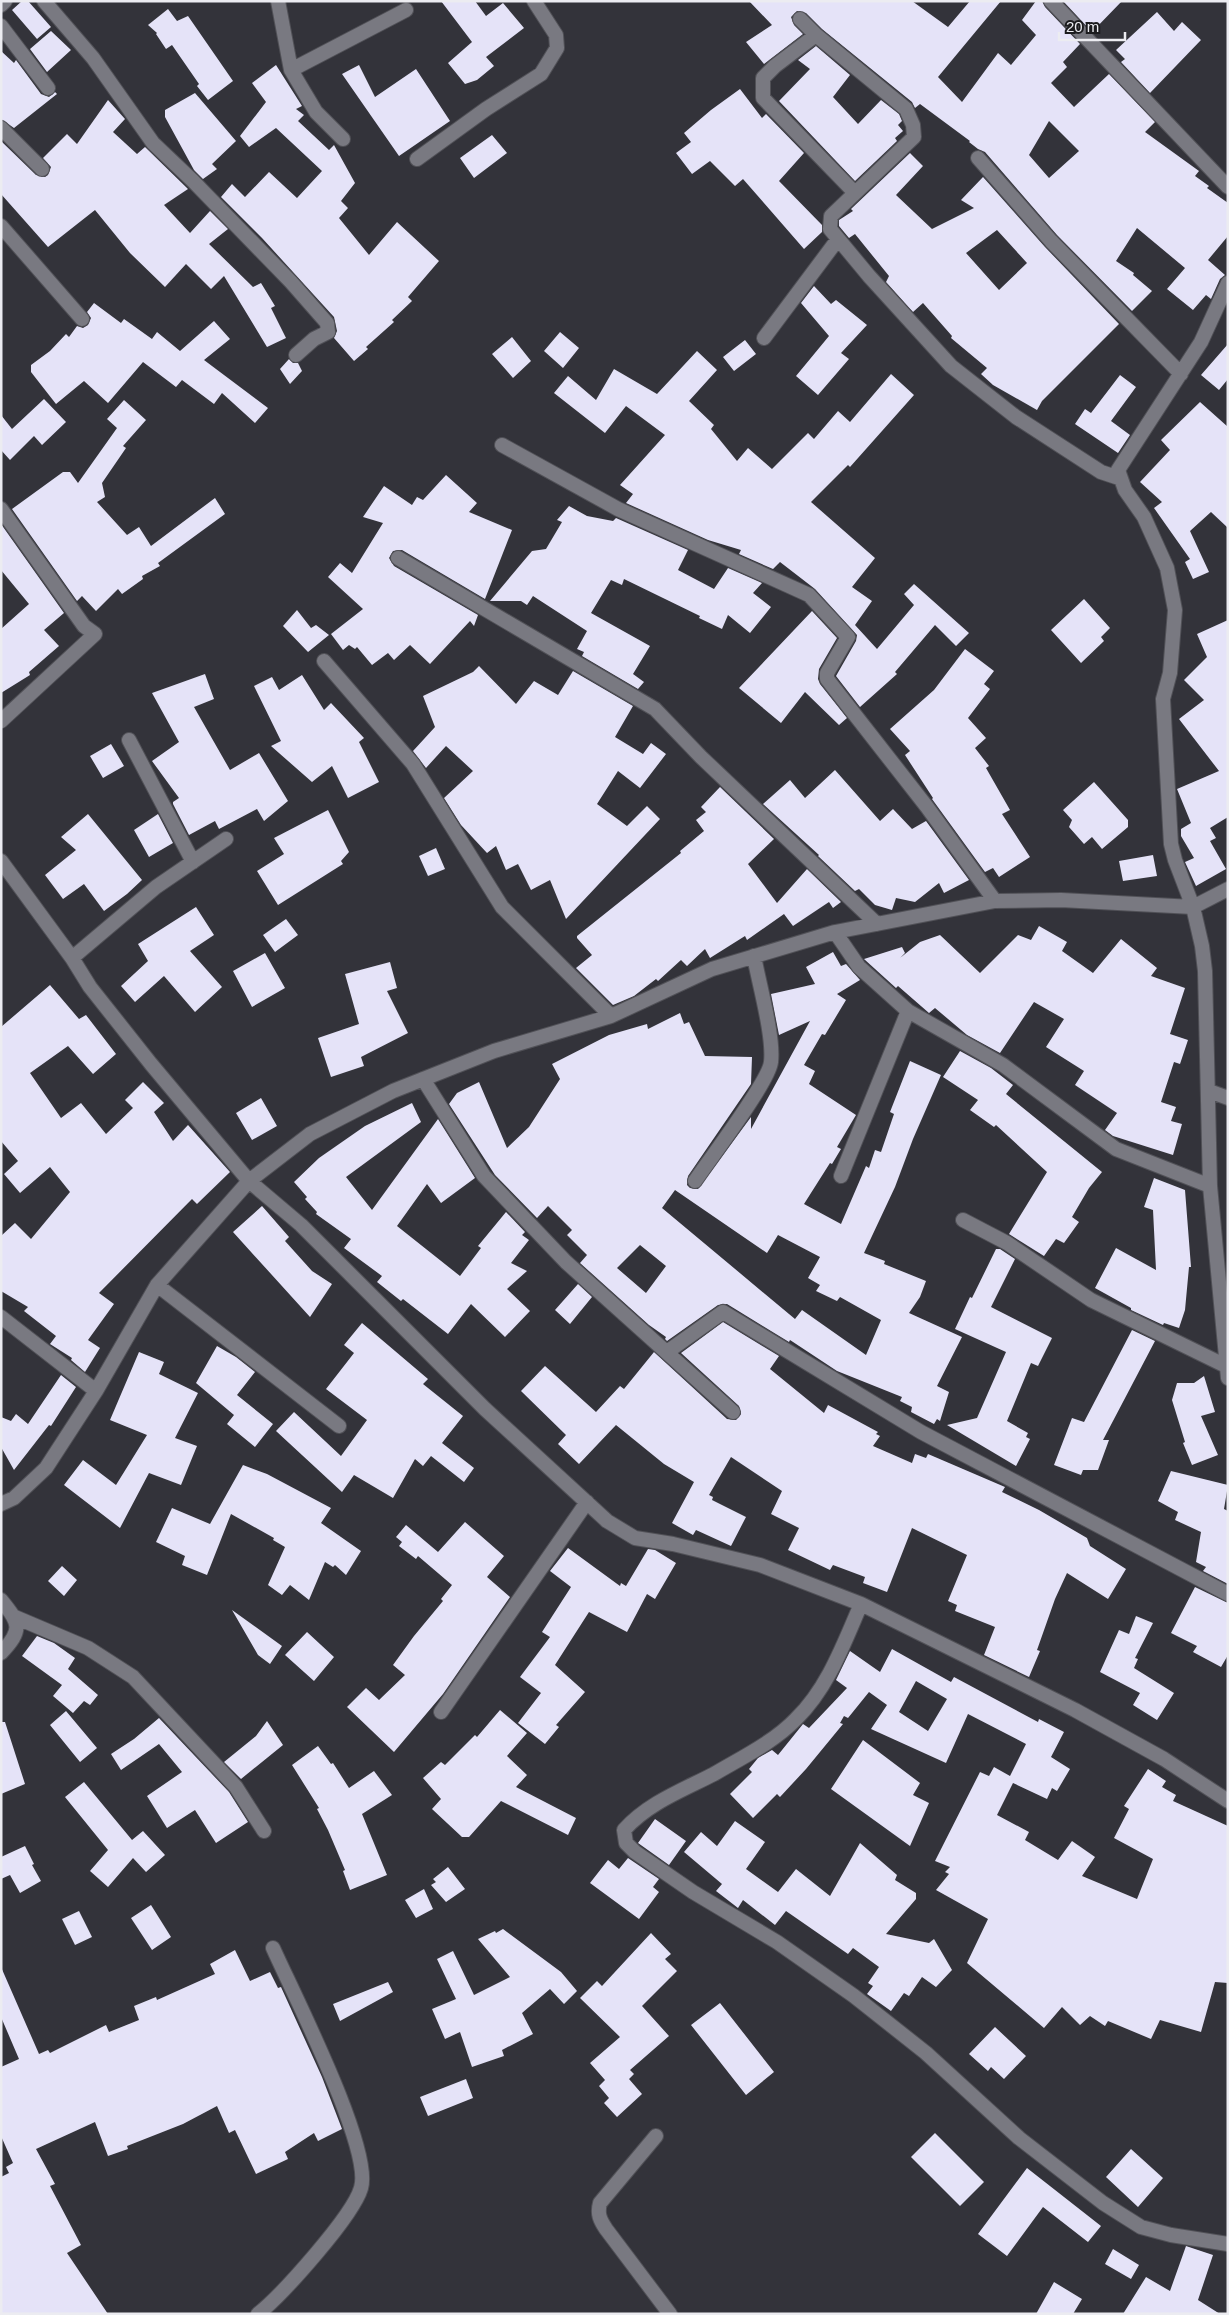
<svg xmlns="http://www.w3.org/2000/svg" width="1229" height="2315" viewBox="0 0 1229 2315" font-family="Arial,sans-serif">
<rect width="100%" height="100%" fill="#33333a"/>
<path fill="#e5e3f8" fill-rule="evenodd" d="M22 1H28L51 27 37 39 12 10Z
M441 1H475L486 16 503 3 524 28 486 57 494 66 477 80 465 84 448 63 472 42Z
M749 1H912L948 27 970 1H1001L938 77 962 102 998 53 1011 65 1036 35 1022 20 1036 1H1042L1045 7 1080 44 1063 62 1067 67 1051 83 1074 107 1109 74 1155 122 1145 132 1199 171 1195 176 1209 186 1207 188 1228 203V236L1208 260 1225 275 1220 279 1211 299 1206 295 1193 310 1167 289 1185 268 1137 228 1116 261 1134 273 1133 275 1152 291 1132 311 1057 235 985 152 978 149 969 142 970 141 920 104 915 108 912 102 822 29 806 13 797 11 791 17 794 25 803 34 764 64 746 42 772 25ZM1049 121 1079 151 1049 178 1029 155Z
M1063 1H1122L1092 32Z
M168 9 177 21 188 16 233 81 208 100 197 86 199 84 172 45 166 49 156 34 157 33 148 25Z
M1157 12 1174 31 1182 22 1201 40 1150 93 1121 62 1125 59 1116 50Z
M51 31 71 50 47 72 30 49Z
M816 46 850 75 833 97 858 124 881 100 899 114 902 121 898 125 903 131 895 138 897 141 855 181 779 101 810 69 798 60Z
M1 51 14 63 16 60 41 94 49 97 55 92 57 94 14 128 1 119Z
M276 65 302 106 296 109 304 115 298 121 329 150 334 145 355 183 341 201 348 208 339 218 369 255 397 222 439 261 408 297 412 301 392 320 394 322 366 347 368 349 354 361 334 338 337 331 334 317 262 238 221 197 232 184 245 197 269 172 297 198 322 171 276 128 249 147 240 136 266 102 252 83Z
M359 65 375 97 416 69 450 121 399 156 342 74Z
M740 89 762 118 766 114 804 153 779 181 822 225V232L804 249 743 179 735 186 710 161 692 174 676 153 691 142 684 133 711 110Z
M195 93 236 141 212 164 217 169 203 179 194 170 165 117V110Z
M108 100 125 119 113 132 137 154 145 147 188 189 164 205 190 233 210 211 228 229 209 244 253 287 261 283 275 306 271 308 286 338 267 347 224 276 211 289 186 264 165 287 130 253 95 210 48 247 1 194V141L36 175 45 177 48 175 51 167 43 158 67 134 77 144Z
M492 135 507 153 474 178 460 158Z
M910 153 923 166 896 195 932 229 974 208 961 200 983 177 1045 247 1119 324 1042 401 1037 410 993 385 981 374 987 368 951 338 952 336 923 303 913 312 886 282 889 276 855 234 849 238 839 226V220L853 211 851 209ZM997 230 1027 263 999 290 966 253Z
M814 286 831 304 836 300 867 325 841 353 849 359 818 395 796 376 829 336 801 303Z
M94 303 121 323 124 319 152 339 157 332 180 351 214 321 230 339 204 360 268 408 255 423 222 393 214 404 182 380 176 387 143 362 108 403 84 381 56 404 31 372V365L50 351 66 334 69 337 77 326 83 328 88 325 91 318 87 312Z
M560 332 579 348 563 368 544 351Z
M512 337 531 361 513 378 492 354Z
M745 340 756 354 734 371 723 357Z
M1228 344V379L1219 390 1201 375Z
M697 351 717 370 689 401 714 425 711 429 737 461 748 448 772 469 808 433 814 439 838 411 850 422 891 374 914 395 850 467 848 465 811 502 875 558 852 587 872 601 855 625 877 649 914 605 904 594 914 584 969 633 956 646 935 625 895 672 897 674 860 707 836 676 856 641 857 635 815 589 780 562 773 569 739 554 741 550 708 540 626 503 633 494 620 485 665 435 626 406 605 433 554 393 568 376 596 400 614 369 657 394Z
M289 359 293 363H298L302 371 290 384 280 369Z
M1120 375 1136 387 1111 421 1130 435 1118 453 1075 424 1085 409 1091 413Z
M44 399 66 422 42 445 34 436 10 460 1 450V415L12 429Z
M124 400 146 420 123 446 126 448 102 483 105 497 97 502 127 535 139 527 151 546 215 498 225 514 158 563 160 566 142 576 143 579 122 594 118 589 96 611 82 596 77 601 12 509 63 472H70L78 483 117 428 107 419Z
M1200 402 1228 427V528L1211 512 1190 531 1209 572 1193 579 1185 562 1190 559 1154 508 1162 502 1140 482 1170 450 1161 440Z
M446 475 477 503 469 512 512 530 485 599 402 550 393 551 389 558 394 566 478 615 474 626 470 621 430 664 410 645 394 660 388 653 372 665 357 647 355 649 349 645 343 650 331 634 363 609 328 577 340 563 352 573 383 523 363 517 384 486 412 505 417 497 423 500Z
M569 506 587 516 613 521 616 518 688 550 678 570 714 589 728 568 762 583 753 593 771 607 750 633 728 615 722 629 699 618 700 616 624 579 622 585 611 580 591 613 650 646 633 674 644 682 638 689 582 656 584 652 577 649 587 631 533 596 527 605 521 601H490L532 551 546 549 562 522 557 520Z
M1 524 64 613 44 630 59 646 29 672 30 675 1 693V629L29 604 1 570Z
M1084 599 1110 628 1101 637 1104 641 1081 663 1051 630Z
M297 610 311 628 316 625 329 635 308 652 283 626Z
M812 611 837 638 819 669 818 679 820 684 847 718 839 725 805 692 781 723 739 688Z
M1228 620V817L1210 828 1216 838 1210 841 1226 869 1196 886 1185 862 1194 858 1181 836V829L1191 823 1177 789 1219 771 1179 719 1204 700 1184 680 1207 657 1197 634Z
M965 649 994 671 984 684 990 689 968 718 986 738 975 748 989 766 986 768 1010 810 1002 814 1030 857 999 877 993 868 985 872 932 799 933 798 905 755 910 751 890 729 934 690Z
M479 666 516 704 534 681 558 695 573 671 633 706 615 737 643 754 651 743 666 754 640 788 618 771 597 804 627 826 647 806 660 819 566 919 550 880 531 890 518 864 506 870 496 846 487 853 461 825 444 798 473 771 446 746 426 768 413 751 435 727 423 696 473 672Z
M205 674 214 699 194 707 230 770 259 753 288 801 264 821 257 809 219 829 215 821 189 835 173 804V802L179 798 152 761 179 742 152 693Z
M302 675 324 710 331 703 364 738 359 742 379 782 348 798 332 766 312 782 271 746 281 741 254 686 272 677 279 690Z
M111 744 124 766 103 778 90 756Z
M835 770 880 821 893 809 912 829 926 821 969 880 944 893 939 883 915 902 896 898 892 910 875 905 859 889 855 891 818 856 819 855 763 804 790 780 805 798Z
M1094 782 1128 820V827L1102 849 1092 837 1084 844 1069 827 1072 820 1063 810Z
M720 787 774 839 748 864 777 903 807 869 841 902 833 908 829 902 793 926 784 914 747 940 745 936 710 958 705 949 687 966 681 960 658 981 656 979 634 996 613 1005 576 968 592 955 577 938V936L681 853 680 851 704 831 696 820 706 812 701 807Z
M328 810 349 852 341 861 343 864 278 905 257 871 284 854 274 838Z
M88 814 142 880 127 894 104 911 84 884 63 899 45 875 76 850 61 837Z
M158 814 173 843 149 857 134 830Z
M436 848 445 869 428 876 419 856Z
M1153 855 1157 876 1123 881 1119 861Z
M196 907 214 935 190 951 222 987 195 1012 164 976 135 1002 121 986 148 961 138 944Z
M286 919 298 935 275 952 263 935Z
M1039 926 1067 942 1062 951 1093 973 1121 939 1157 968 1151 976 1185 988 1170 1034 1188 1040 1180 1064 1174 1062 1161 1102 1176 1107 1171 1121 1182 1124 1173 1155 1113 1136 1105 1130 1117 1113 1075 1085 1084 1071 1046 1047 1064 1019 1034 1002 1000 1053 967 1035 935 1008 929 1013 898 986 896 988 864 959 902 947 905 953 900 958 920 942 940 935 980 973 1018 935 1031 940Z
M833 952 841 966 846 964 860 980 837 994 846 1000 825 1035 822 1034 804 1065 815 1071 809 1084 856 1115 837 1147 841 1149 832 1164 830 1163 804 1204 841 1224 866 1166 869 1168 875 1150 881 1152 894 1114 890 1112 910 1061 941 1075 913 1139 895 1187 864 1253 885 1261 884 1264 926 1281 920 1297 909 1313 962 1337 937 1386 949 1392 940 1421 937 1419 934 1424 911 1412 912 1407 900 1401 902 1397 837 1371 790 1340 789 1342 727 1304 718 1305 667 1341 665 1339 666 1337 649 1325 580 1263 587 1255 567 1235 572 1230 548 1206 537 1218 495 1175 449 1104 457 1093 479 1082 507 1148 529 1127 560 1079 552 1064 609 1035 647 1024 648 1029 680 1013 684 1024 689 1022 705 1056 752 1057 751 1084 688 1176 687 1185 690 1188 698 1189 751 1117V1129L810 1021 779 1035 771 994 815 984 806 967ZM675 1190 767 1253 778 1235 820 1257 808 1278 820 1285 816 1291 837 1301 840 1297 881 1320 866 1355 802 1310 795 1319 662 1208ZM640 1245 666 1266 646 1293 617 1268Z
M265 953 285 988 252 1007 233 971Z
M390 962 397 988 387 991 408 1033 361 1057 364 1066 331 1077 318 1038 359 1024 345 974Z
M50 985 79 1019 86 1015 116 1054 93 1074 68 1046 30 1073 61 1118 81 1103 106 1134 133 1108 125 1100 143 1082 164 1103 154 1112 173 1141 188 1125 230 1172 197 1204 192 1199 99 1293 114 1304 88 1340 100 1348 85 1372 71 1360 72 1358 50 1344 56 1336 24 1311 28 1307 1 1291V1236L15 1223 31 1239 70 1192 50 1167 20 1193 4 1174 18 1161 1 1141V1027Z
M960 1051 991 1068 1013 1085 1006 1094 1102 1172 1089 1188 1072 1217 1079 1222 1064 1243 1056 1239 1044 1256 1009 1234 1047 1172 996 1125 994 1127 970 1110 978 1100 943 1077Z
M261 1098 277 1126 252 1140 236 1113Z
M412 1103 421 1122 346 1177 372 1210 438 1119 475 1178 441 1203 427 1184 397 1226 460 1276 481 1248 478 1246 506 1212 525 1232 522 1235 529 1240 511 1263 527 1271 507 1289 530 1311 505 1337 471 1304 448 1334 403 1299 401 1301 377 1282 382 1276 344 1248 351 1239 316 1214 317 1212 305 1199 307 1197 294 1182 319 1158 365 1126Z
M1154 1178 1185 1190 1191 1267H1189L1185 1310 1179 1328 1164 1323 1163 1325 1131 1310V1308L1095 1288 1116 1248 1156 1270 1153 1210 1144 1207Z
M262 1206 289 1237 285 1241 312 1271 332 1284 310 1317 233 1232Z
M996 1249H1000L1015 1259 991 1307 1052 1338 1038 1366 1031 1363 1007 1421 1028 1433 1026 1437 1030 1439 1016 1466 947 1425 977 1418 1006 1352 955 1329 970 1297 972 1298Z
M578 1284 592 1297 570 1324 555 1310Z
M723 1322 779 1356 770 1369 824 1413 828 1405 878 1432 876 1434 880 1436 873 1446 912 1463 915 1454 926 1458 928 1454 1005 1487 1002 1492 1039 1510 1087 1538 1090 1546 1126 1569 1108 1599 1067 1573 1055 1599 1037 1650 1040 1651 1029 1677 984 1655 995 1627 955 1611 957 1605 948 1601 967 1555 912 1528 887 1592 863 1583 865 1577 833 1565 830 1570 788 1550 799 1528 771 1514 782 1491 731 1457 709 1495 713 1497 712 1500 746 1517 731 1546 696 1530 693 1535 672 1523 694 1482 664 1464 616 1425 579 1464 558 1444 566 1435 521 1391 545 1366 596 1412 620 1386 624 1389 654 1352 727 1419 736 1420 741 1414 739 1406 681 1353Z
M362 1323 428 1379 423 1384 463 1416 442 1443 474 1468 464 1482 431 1456 423 1466 415 1459 393 1498 354 1475 342 1492 276 1431 294 1412 341 1456 367 1420 326 1389 354 1353 344 1345Z
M1132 1330 1155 1341 1103 1440H1109L1098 1470H1083L1081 1475 1054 1465 1072 1418 1084 1422Z
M217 1346 236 1357 255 1372 237 1395 273 1424 255 1447 227 1424 234 1415 196 1383Z
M139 1352 164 1362 159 1374 198 1393 175 1438 197 1446 181 1485 149 1473 120 1528 64 1485 83 1460 116 1485 147 1435 110 1420Z
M61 1375 76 1387 51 1426 49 1425 14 1470 1 1447V1417L11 1421 16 1414 28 1424Z
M1204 1376 1215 1412 1201 1416 1218 1455 1192 1465 1183 1443 1185 1442 1172 1400 1177 1383H1194Z
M243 1465 267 1474 331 1508 321 1523 361 1551 346 1575 335 1565 333 1567 325 1562 309 1600 290 1585 282 1595 268 1585 285 1547 273 1540 274 1538 231 1514 207 1575 182 1565 185 1556 156 1542 172 1508 210 1524Z
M1171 1471 1228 1485 1224 1509 1228 1511V1584L1203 1571 1206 1567 1196 1562 1201 1532 1175 1520 1178 1512 1158 1501Z
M465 1522 504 1556 487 1577 510 1597 443 1694 394 1752 347 1707 366 1688 379 1700 405 1675 393 1665 414 1636 443 1601 441 1599 452 1585 418 1556 416 1559 399 1546 402 1542 396 1537 406 1525 438 1552Z
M568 1548 620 1586 621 1583 626 1586 648 1549 655 1550 676 1563 655 1599 647 1594 627 1632 589 1612 555 1665 585 1692 556 1725 559 1727 545 1744 518 1723 541 1693 520 1677 550 1637 542 1632 571 1587 550 1571Z
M62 1566 77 1580 64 1596 48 1581Z
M1195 1587 1228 1603V1655L1221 1667 1193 1652 1197 1646 1171 1633Z
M232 1610 282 1646 270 1664 258 1655Z
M1136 1616 1153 1623 1135 1658 1138 1659 1134 1668 1174 1693 1157 1720 1133 1705 1140 1693 1100 1672 1119 1630 1129 1634Z
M307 1632 334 1657 314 1681 285 1655Z
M37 1636 54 1643 75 1658 68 1669 98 1695 90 1705 84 1701 73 1713 53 1696 62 1685 22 1656Z
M892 1649 951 1682 954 1677 1038 1722 1039 1719 1064 1732 1051 1757 1070 1769 1057 1791 1052 1788 1047 1799 1013 1783 997 1815 1029 1832 1025 1840 1058 1860 1072 1841 1095 1857 1082 1876 1137 1899 1153 1859 1114 1838 1129 1809 1124 1806 1148 1769 1166 1781 1162 1787 1176 1795 1173 1801 1228 1826V1983L1215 1982 1201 2032 1160 2020 1151 2039 1108 2021 1105 2026 1090 2016 1080 2025 1062 2007 1044 2028 967 1963 988 1919 936 1890 949 1874 945 1872 950 1867 935 1861 980 1772 989 1776 994 1767 1010 1776 1026 1744 968 1714 946 1763 871 1729 887 1705 869 1692 848 1718 844 1716 840 1723 843 1724 806 1769 780 1797 777 1794 753 1818 730 1794 752 1772 749 1769 758 1758 772 1750 778 1755 803 1724 809 1728 847 1688 836 1680 850 1651 880 1672ZM916 1681 947 1699 928 1731 899 1712Z
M500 1710 527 1733 507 1756 527 1775 516 1787 576 1818 568 1835 501 1801 469 1837H462L432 1809 441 1799 423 1778 441 1762 445 1765 475 1735 477 1737Z
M66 1711 97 1748 80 1762 50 1725Z
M159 1718 229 1792 248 1822 216 1843 195 1810 167 1828 147 1796 182 1772 159 1744 121 1770 111 1754 134 1739Z
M267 1721 283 1745 241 1779 224 1762 256 1736Z
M1 1722H5L25 1784 1 1794Z
M863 1740 920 1783 913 1795 929 1803 910 1846 831 1789Z
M318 1746 331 1764 333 1763 349 1788 374 1771 392 1795 362 1814 387 1875 350 1890 343 1871 345 1870 328 1830 317 1809 319 1808 292 1765Z
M84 1782 132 1840 143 1831 165 1855 146 1872 133 1858 108 1887 90 1871 108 1850 65 1797Z
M655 1819 686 1841 669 1865 638 1843Z
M735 1821 765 1842 746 1869 778 1892 796 1869 830 1896 860 1843 897 1875 895 1880 916 1893V1899L886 1934 929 1943 934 1939 952 1970 936 1987 922 1977 909 1996 904 1993 891 2011 867 1994 873 1986 868 1983 879 1967 853 1948 848 1954 786 1911 775 1925 743 1900 738 1908 716 1891 722 1884 684 1852 701 1832 717 1846Z
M25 1846 34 1864 32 1865 41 1881 20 1893 10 1875 1 1879V1857Z
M628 1858 659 1879 653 1887 659 1892 639 1919 590 1883 608 1860 619 1869Z
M448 1867 465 1889 446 1902 431 1885 436 1882 433 1879Z
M424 1889 433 1909 416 1918 405 1900Z
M151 1905 171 1937 152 1950 131 1918Z
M79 1911 92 1937 75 1945 62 1919Z
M503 1929 561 1972 577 1991 564 2004 550 1989 522 2013 533 2034 502 2050 504 2056 472 2067 460 2032 445 2039 432 2009 456 1999 437 1959 453 1951 474 1995 510 1977 478 1939 495 1931 496 1933Z
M651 1933 671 1954 665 1959 677 1971 642 2006 669 2036 630 2070 634 2074 629 2079 642 2094 617 2117 604 2103 609 2098 599 2086 605 2080 590 2063 620 2037 580 1998 597 1981 602 1986Z
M235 1950 250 1981 270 1972 278 1988 281 1987 322 2077 342 2129 318 2141 314 2133 285 2152 288 2159 256 2174 235 2130 229 2133 217 2106 183 2124 127 2146 128 2149 108 2156 95 2122 36 2149 55 2184 50 2186 81 2245 67 2253 108 2314H1V2177L9 2173 6 2167 13 2163 1 2136V2067L19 2059 1 2017V1967L39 2054 48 2050 50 2053 106 2025 109 2032 139 2020 134 2006 156 1997 157 2000 215 1974 210 1964Z
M388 1982 393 1992 340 2021 333 2004Z
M720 2003 774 2072 746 2095 691 2025Z
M995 2027 1026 2056 1004 2079 991 2067 988 2071 969 2054Z
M466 2079 473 2098 428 2116 420 2097Z
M935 2133 984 2182 960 2206 911 2157Z
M1131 2149 1163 2178 1138 2207 1106 2177Z
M1027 2168 1101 2226 1088 2242 1043 2207 1007 2256 978 2234Z
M1186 2246 1213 2255 1198 2300 1220 2314H1123L1146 2277 1170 2291Z
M1113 2249 1139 2265 1131 2279 1105 2264Z
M1054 2282 1082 2299 1073 2314H1036Z"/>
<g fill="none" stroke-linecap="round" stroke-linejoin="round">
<g stroke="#515157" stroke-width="16">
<path id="minor" d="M44 1 93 58 153 143 193 181 291 282 327 323 328 332 314 339 296 355
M278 1 291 70 316 112 343 139
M1051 1 1228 187
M1 5 5 1
M800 19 816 35 906 109 913 125 914 137 831 216 830 229 869 276 951 366 1016 417 1101 472 1119 478
M1 26 48 88
M816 35 775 66 763 78V98L855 193
M291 70 406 10
M1 128 42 169
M978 158 1051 241 1181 374
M417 159 486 109 541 74 557 48 556 35 534 1
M1 226 82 319
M1228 283 1201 342 1118 470 1125 490 1144 517 1167 568 1175 610 1170 673 1163 699 1171 844 1175 860 1193 907 1202 946 1205 971 1210 1186 1228 1378
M764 338 838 239
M502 445 618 509 809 595 848 637 827 673V679L927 807 995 901
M1 509 84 626 95 634 1 721
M398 558 655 709 701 757 877 924
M324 661 413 764 502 907 611 1016
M129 740 193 862
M1 861 72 958 90 987 151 1064 249 1181 301 1225 485 1409 607 1521 635 1538 673 1544 760 1565 861 1604 1075 1710 1164 1759 1228 1801
M835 932 859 967 908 1011 1003 1065 1116 1149 1210 1186
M72 958 156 887 226 839
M423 1079 484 1176 566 1262 733 1412
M1209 1091 1228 1098
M841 1176 908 1011
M695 1181C709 1160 769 1082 771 1062 774 1036 759 984 754 956
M963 1220 1007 1243 1091 1300 1226 1366
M157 1285 339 1426
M1 1317 96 1391
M667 1352 723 1312 921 1432 1228 1594
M1 1504 14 1498 46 1468 96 1391 157 1285 249 1181 310 1134 393 1091 494 1051 611 1016 712 969 835 932 995 901 1061 900 1193 907 1228 889
M1 1600C20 1623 23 1630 1 1653
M861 1604C844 1643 828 1688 796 1719 774 1742 741 1758 714 1774 683 1790 648 1803 624 1830L626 1843 635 1852 693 1892 777 1942 854 1996 926 2053 1019 2138 1103 2203 1141 2227 1171 2235 1228 2244
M15 1617 88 1648 133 1677 236 1787 264 1831
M441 1712 587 1502
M656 2136 600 2203C597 2214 600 2220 606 2229L670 2314
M258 2314C282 2295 353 2216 361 2188 373 2149 292 1991 273 1948"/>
</g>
<use href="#minor" stroke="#797981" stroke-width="14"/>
</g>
<rect width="1229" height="2315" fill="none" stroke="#ececf1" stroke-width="5"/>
<path d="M1059 32v8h66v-8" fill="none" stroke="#ececf1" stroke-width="2.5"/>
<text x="1066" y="32" font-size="15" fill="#ececf1" stroke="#1b1b1e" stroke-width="4" paint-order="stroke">20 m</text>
</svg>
